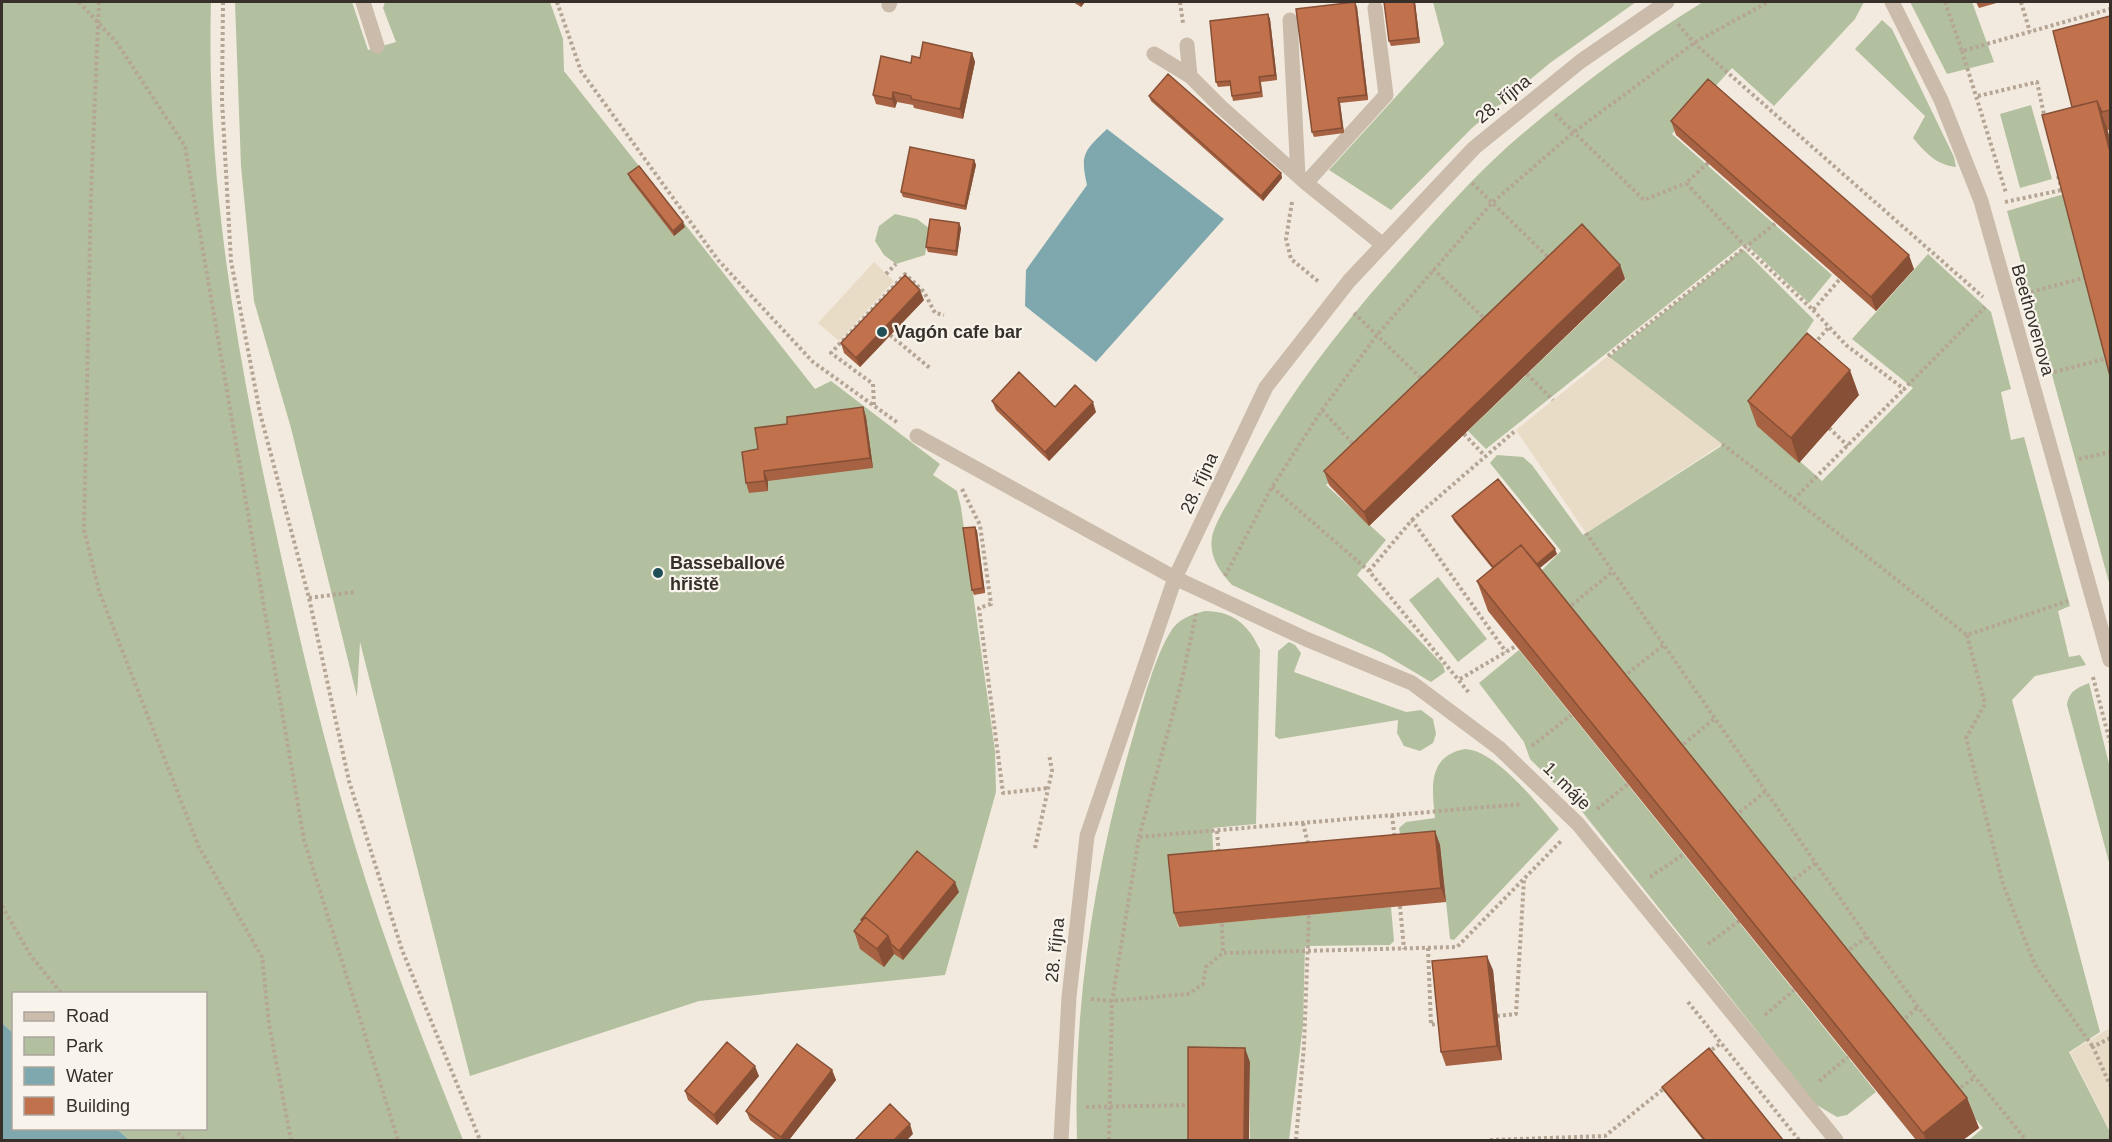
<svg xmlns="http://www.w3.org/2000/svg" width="2112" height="1142" viewBox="0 0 2112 1142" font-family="Arial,sans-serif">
<rect width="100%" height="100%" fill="#f2eade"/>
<path fill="#b2c09f" d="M2 2H211C206 173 235 343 271 510 298 634 327 759 366 881 394 969 429 1055 463 1140H129L117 1129 206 1128V994H14L13 1033 2 1023Z
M235 2H352L368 50 396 42 383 8 385 2H550L563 39 564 71 815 389 831 381 940 464 933 475 957 491 961 507 995 751 996 792 945 975 699 1001 470 1076 360 642 357 697 291 428 254 301 241 166Z
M1433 2H1636L1550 63 1472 128 1391 210 1329 170 1444 44Z
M1703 2H1864L1855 19 1774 106 1732 68 1672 134 1832 275 1809 303 1745 243 1486 449 1468 431 1626 279 1585 239 1326 485 1386 540 1357 575 1443 665 1445 672 1431 682 1382 653 1232 585C1219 571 1207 554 1213 533 1219 514 1234 494 1243 477 1288 393 1346 320 1409 250 1440 215 1471 180 1506 148 1568 94 1633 45 1703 2Z
M1910 2H1972L1994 62 1947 74Z
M1882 20 1892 29 1954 157 1956 167C1936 165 1925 152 1913 138L1925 116 1855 49Z
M2031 105 2052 179 2020 188 2000 114Z
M2064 194 2110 371V586L2007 211Z
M895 214 917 219 929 228 925 255 896 264 884 255 875 241 879 226Z
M1743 249 1814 320 1773 384 1758 424 1822 481 1913 388 1852 339 1928 254 1991 312 2011 389 2001 392 2011 440 2024 437 2070 606 2058 611 2069 657 2080 655 2086 665 2035 676 2012 700 2100 1032 2069 1052 2110 1132V1140H1969L1983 1128 1538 574 1561 551 1490 463 1497 455 1523 457 1532 465 1583 535 1723 445 1609 357Z
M1438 577 1487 639 1458 662 1409 600Z
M1205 611C1233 611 1249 625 1260 650L1256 824 1212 828 1214 865 1173 869 1178 927 1391 907 1394 941 1390 945 1305 946 1303 1025 1289 1140H1250V1061L1193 1060 1192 1140H1077C1073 1002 1095 866 1134 733 1142 705 1155 656 1171 631 1178 619 1192 614 1205 611Z
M1289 642 1295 645 1301 653 1294 672 1406 712 1421 710 1433 719 1436 734 1433 743 1420 751 1404 746 1397 733 1398 720 1279 739 1275 736 1278 651Z
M1519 650 1876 1092 1847 1115 1837 1117 1815 1104 1580 809 1530 759 1524 742 1479 683Z
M2089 683 2110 768V866L2067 705C2069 691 2077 688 2089 683Z
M1465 749C1496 750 1539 806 1559 829L1454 940 1450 939 1440 845 1402 848 1399 828 1406 822 1435 818C1432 788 1427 756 1465 749Z"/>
<path fill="#e9dcc6" d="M874 262 894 281 839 341 818 323Z
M1608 356 1722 444 1586 533 1516 430Z
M2110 1028V1131L2070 1052Z"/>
<path fill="#7ea8ae" d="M1107 129 1224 219 1096 362 1025 306 1026 270 1087 185C1080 154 1084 151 1107 129Z
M2 1023 13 1033 14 1128 117 1129 129 1140H2Z"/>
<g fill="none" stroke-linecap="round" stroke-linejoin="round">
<path stroke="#b5a595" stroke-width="4" stroke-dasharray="3 3" stroke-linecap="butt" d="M79 2 117 43 185 146 304 840 398 1140
M99 2 91 193 84 530 99 591 199 847 262 957 269 1024 291 1140
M223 2 222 100 231 261 260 413 309 598 349 781 402 950 480 1140
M557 2 581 71 718 260 813 362 898 423
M1180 2 1183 23
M1945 2 1962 51 2110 9
M2021 2 2030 32
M1678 24 1694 43 1983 297
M1962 51 2006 193
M1978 96 2037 82 2045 119
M1555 114 1644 200 1686 183
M1708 163 1686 183 1746 247 1813 310 1840 279
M2058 176 2062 190
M1472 183 1550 259
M1292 202 1286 239 1291 259 1319 282
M2005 202 2062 190
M1433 269 1487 321
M886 274 896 264
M2031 292 2087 277
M1813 310 1846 345 1904 389 1985 307
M1354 313 1424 381
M890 335 931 369
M1814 344 1829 327
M1608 356 1776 223
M2054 372 2108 358
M1527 374 1553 400
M874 405 873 384 831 353 905 274 924 292 935 313 944 315
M1322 410 1356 447
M1829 428 1848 446
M1464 434 1484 455
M1722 444 1794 499 1904 389
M2079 459 2110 452
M1272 487 1369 571 1470 694
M962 489 980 525 991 604 979 608 1003 793 1049 788
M1794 499 1967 635 2068 601
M1412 520 1516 430
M1586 533 1867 937 1918 1007 2026 1140
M1369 571 1412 520 1506 652
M1225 576 1272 487 1322 410 1377 335 1492 203 1574 132 1694 43 1768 2
M309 598 354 592
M1567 609 1612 572
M1967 635 1985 704 1966 738 2003 884 2035 965 2093 1047
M1623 677 1665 644
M2093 677 2110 742
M1460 679 1516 646
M1532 746 1571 715
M1679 748 1715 718
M1597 809 1628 784
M1392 815 1395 840
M1735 816 1766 791
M1303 823 1309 848
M1217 831 1219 856
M1139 837 1180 688 1196 614
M1035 848 1052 771 1049 754
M1650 877 1684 854
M1789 883 1816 863
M2 906 31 956 62 994
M1400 906 1404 949
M1222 924 1223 953 1457 947 1562 840
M1708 944 1739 921
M1428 948 1431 1025 1441 1022
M1845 953 1867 937
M1091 999 1112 1001 1188 994 1203 984 1206 967 1223 953
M1688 1002 1799 1140
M1765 1015 1794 990
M1497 1016 1516 1014 1524 879
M1901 1022 1918 1007
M2110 1038 2093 1047 2110 1085
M1707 1053 1721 1043
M1819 1081 1848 1057
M1956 1091 1975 1077
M1086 1107 1192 1105
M174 1128 184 1140
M1109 1140 1112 1001 1139 837 1521 804
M1296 1140 1304 1046 1309 914
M1490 1140 1605 1136 1667 1086"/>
<path stroke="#cabbaa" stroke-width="15" d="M363 2 377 46
M1290 20 1298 176
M1187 45 1190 76 1221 107 1306 183 1382 244
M1154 54 1190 76
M1306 183 1386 95 1375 8
M917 436 1175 578"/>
<path stroke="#cabbaa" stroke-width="15" d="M1892 2 1941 100 1981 201 2110 660
M889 5 890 2
M1175 578 1306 639 1412 683 1499 748 1578 824 1836 1140
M1061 1140 1069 997 1087 836 1175 578 1266 387 1349 281 1474 148 1581 61 1667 2"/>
</g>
<path fill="#a66242" d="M1073 2H1085L1081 7Z
M1415 2 1420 43 1391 46 1389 41Z
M1976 2H2000L1979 8Z
M1357 7 1368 100 1340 103 1344 133 1314 137 1312 132Z
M1268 14 1270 19 1277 80 1261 82 1263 97 1233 101 1230 86 1218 87 1216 82Z
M2110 16V130H2108L2072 107Z
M972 53 975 62 963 119 914 108 913 105 897 102 895 108 876 104 873 95 911 63 920 58Z
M1149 96 1281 173 1282 178 1263 201 1151 101Z
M1671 121 1914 269 1876 311 1676 135Z
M974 160 976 165 966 210 903 197 901 192Z
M628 174 685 227 674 236 630 179Z
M959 223 961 228 957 256 928 252 926 247Z
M1620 265 1625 279 1369 526 1329 485 1324 471Z
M924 300 860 367 844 353 841 343Z
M1859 395 1799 463 1757 426 1748 401Z
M992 401 1055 407 1096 412 1049 461 996 410Z
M863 407 866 417 873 468 768 481V491L749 493 746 483 758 449 787 424Z
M1452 516 1557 554 1540 568 1967 1098 1979 1128 1963 1140H1916L1488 611 1477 581 1492 568 1454 521Z
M975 527 977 531 985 593 974 595 972 590Z
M1435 831 1440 845 1446 902 1179 927 1174 913Z
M959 892 903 960 894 954 884 967 860 949 854 931 861 922V920Z
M1493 970 1502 1060 1446 1066 1441 1052Z
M832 1070 836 1080 789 1140H776L750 1120 746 1111Z
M759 1076 717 1125 688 1100 685 1091Z
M1662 1087 1783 1140H1703L1664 1091Z"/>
<path fill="#875036" d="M1079 2H1085L1081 7Z
M1355 2 1357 7 1368 100 1366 95Z
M1414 2H1415L1420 43 1418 38Z
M1268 14 1270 19 1277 80 1275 75Z
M972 53 975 62 963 119 960 109Z
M893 92 897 102 895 108 892 99Z
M1338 98 1340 103 1344 133 1342 128Z
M2097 101 2108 131 2110 139V152Z
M974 160 976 165 966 210 965 206Z
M1281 173 1282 178 1263 201 1261 196Z
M683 222 685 227 674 236 673 231Z
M959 223 961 228 957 256 956 251Z
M1909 255 1914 269 1876 311 1871 297Z
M1620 265 1625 279 1369 526 1364 512Z
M920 290 924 300 860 367 856 358Z
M1850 370 1859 395 1799 463 1791 438Z
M1093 402 1096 412 1049 461 1045 452Z
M863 407 866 417 873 468 870 458Z
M764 471 768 481V491L765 481Z
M975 527 977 531 985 593 983 588Z
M1555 549 1557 554 1511 591 1509 586Z
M1435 831 1440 845 1446 902 1441 888Z
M955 882 959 892 903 960 899 951Z
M888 936 894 954 884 967 877 949Z
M1487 956 1493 970 1502 1060 1497 1046Z
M1245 1048 1250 1062 1249 1140H1244Z
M755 1066 759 1076 717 1125 714 1115Z
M832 1070 836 1080 789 1140H782L781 1137Z
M1967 1098 1979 1128 1963 1140H1926L1923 1133Z
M910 1124 913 1134 907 1140H894Z"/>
<path fill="#c1724d" stroke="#875036" stroke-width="1.5" d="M1355 2 1366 95 1338 98 1342 128 1312 132 1296 9Z
M1384 2H1414L1418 38 1389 41Z
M1268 14 1275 75 1259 77 1261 92 1232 96 1230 81 1216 82 1210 21Z
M2110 16V110L2102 112 2097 101 2072 107 2053 31Z
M923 42 972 53 960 109 911 99V96L893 92 892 99 873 95 881 56 911 63 912 56 920 58Z
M1168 74 1281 173 1261 196 1149 96Z
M1708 79 1909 255 1871 297 1671 121Z
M2097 101 2110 152V376L2042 115Z
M910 147 974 160 965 206 901 192Z
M639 166 683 222 673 231 628 174Z
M930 219 959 223 956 251 926 247Z
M1582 224 1620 265 1364 512 1324 471Z
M905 275 920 290 856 358 841 343Z
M1807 333 1850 370 1791 438 1748 401Z
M1019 372 1055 407 1075 385 1093 402 1045 452 992 401Z
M863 407 870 458 764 471 765 481 746 483 742 452 758 449 755 428 787 424V417Z
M1498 479 1555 549 1537 564 1521 545 1493 567 1452 516Z
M975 527 983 588 972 590 963 528Z
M1521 545 1967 1098 1923 1133 1477 581Z
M1435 831 1441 888 1174 913 1168 855Z
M917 851 955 882 899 951 891 944 888 936 865 917 862 921 861 920Z
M865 917 888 936 877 949 854 931Z
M1487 956 1497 1046 1441 1052 1432 961Z
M727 1042 755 1066 714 1115 685 1091Z
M797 1044 832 1070 781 1137 746 1111Z
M1188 1047 1245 1048 1244 1140H1188Z
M1709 1048 1783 1140H1705L1662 1087Z
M890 1104 910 1124 894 1140H855Z"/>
<g fill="#204f57" stroke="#f9f4eb" stroke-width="2">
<circle cx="882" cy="332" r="6"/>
<circle cx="658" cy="573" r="6"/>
</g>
<g text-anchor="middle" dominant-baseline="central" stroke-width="4.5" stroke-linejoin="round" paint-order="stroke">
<g font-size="18" fill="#372f2a" stroke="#f9f4eb">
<text transform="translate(1503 99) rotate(-39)">28. října</text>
<text transform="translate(2033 320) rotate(74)">Beethovenova</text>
<text transform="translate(1199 483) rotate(-65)">28. října</text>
<text transform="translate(1567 786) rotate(45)">1. máje</text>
<text transform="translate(1055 950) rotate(-84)">28. října</text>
</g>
<g font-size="18" font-weight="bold" fill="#372f2a" stroke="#f9f4eb" text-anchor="start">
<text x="894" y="332">Vagón cafe bar</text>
<text x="670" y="563">Basseballové<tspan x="670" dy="21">hřiště</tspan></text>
</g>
</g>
<rect width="2112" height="1142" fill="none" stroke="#372f2a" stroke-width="6"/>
<rect x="12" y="992" width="195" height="138" fill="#f9f4eb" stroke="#aba59e" stroke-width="1.5"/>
<rect x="24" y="1012" width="30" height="9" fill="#cabbaa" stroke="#aba59e" stroke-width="1.5"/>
<text x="66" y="1022" font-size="18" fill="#372f2a">Road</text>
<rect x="24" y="1037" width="30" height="18" fill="#b2c09f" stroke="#aba59e" stroke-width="1.5"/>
<text x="66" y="1052" font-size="18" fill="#372f2a">Park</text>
<rect x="24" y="1067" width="30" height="18" fill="#7ea8ae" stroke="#aba59e" stroke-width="1.5"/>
<text x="66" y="1082" font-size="18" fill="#372f2a">Water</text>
<rect x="24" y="1097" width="30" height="18" fill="#c1724d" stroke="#aba59e" stroke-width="1.5"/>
<text x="66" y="1112" font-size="18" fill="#372f2a">Building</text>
</svg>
